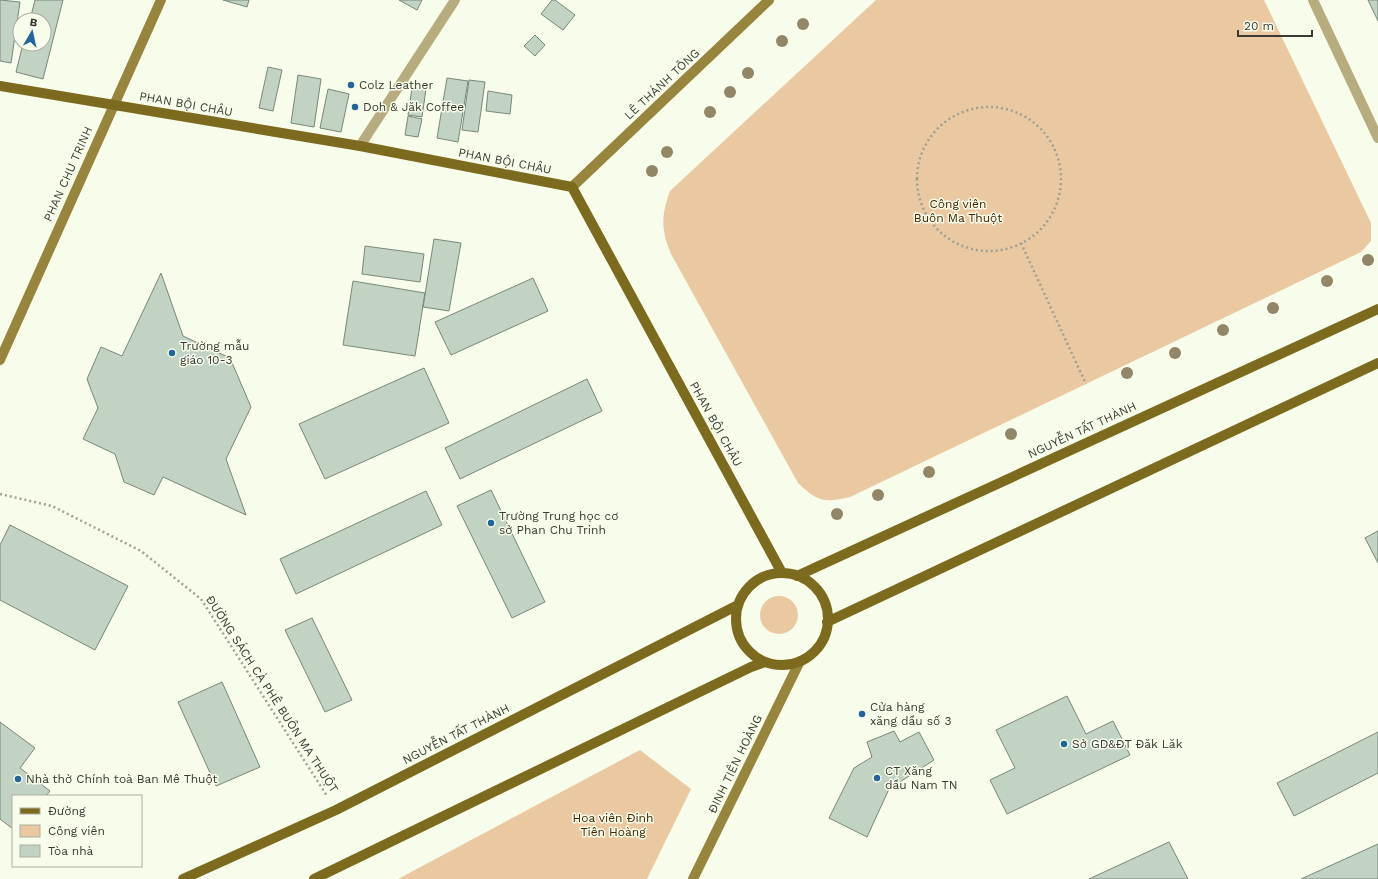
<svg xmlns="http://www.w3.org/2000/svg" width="1378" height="879" viewBox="0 0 1378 879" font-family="'Work Sans',sans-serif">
<rect width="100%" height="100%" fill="#f7fdea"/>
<path fill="#eac8a1" d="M876 0H1264L1371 223V241L1361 252 850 497C823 503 818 502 798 483L671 254C661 231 661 215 670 191Z
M760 615a19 19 0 1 1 38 0a19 19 0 1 1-38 0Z
M640 750 691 789 647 879H398Z"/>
<path fill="#c2d2c3" stroke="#788779" d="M0 0 20 2 11 63 0 61Z
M35 0H63L43 79 16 72 23 44H44V20H30Z
M223 0H249L247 7Z
M399 0H422L417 10Z
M552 0H555L575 15 563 30 541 14Z
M1368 0H1378V21Z
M535 35 545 45 535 56 524 46Z
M268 67 282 70 273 111 259 108Z
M298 75 321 79 314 127 291 123Z
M447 78 468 81 458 142 437 138Z
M469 80 485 82 478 132 462 130Z
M412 88 426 89 422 117 408 115Z
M328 89 349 94 341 132 320 128Z
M488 91 512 95 510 114 486 111Z
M408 116 422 119 418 137 405 135Z
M434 239 461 243 449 311 423 307Z
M365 246 424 254 420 282 362 274Z
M161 273 183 336 230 358 251 407 226 459 246 515 163 477 154 495 124 482 115 454 83 439 98 408 87 379 101 347 122 356Z
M533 278 548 311 451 355 435 322Z
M353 281 425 293 415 356 343 345Z
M424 368 449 423 325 479 299 424Z
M587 379 602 411 460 479 445 448Z
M491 490 545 602 512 618 457 506Z
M426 491 442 525 296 594 280 559Z
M10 525 128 586 95 650 0 600V545Z
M1378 531V563L1365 538Z
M312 618 352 700 325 712 285 630Z
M222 682 260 767 216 786 178 702Z
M1067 696 1086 734 1113 721 1130 755 1007 814 990 780 1015 768 996 730Z
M0 722 35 748 20 768 50 791 46 796H13V829L0 819Z
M894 731 900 742 919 732 934 760 889 789 867 837 829 818 854 768 872 757 867 742Z
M1378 732V773L1294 816 1277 783Z
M1169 842 1188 879H1089Z
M1378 844V879H1301Z"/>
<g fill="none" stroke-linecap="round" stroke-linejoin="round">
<path stroke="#9da194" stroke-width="2.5" stroke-dasharray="2 3" stroke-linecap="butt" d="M917 179a72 72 0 1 1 144 0a72 72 0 1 1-144 0Z
M1021 243 1086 384
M0 494 52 506 141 551 201 599 327 796"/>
<path stroke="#b7ac7f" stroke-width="10" d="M1313 0 1378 138
M360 146 455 0"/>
<path stroke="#97853d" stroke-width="10" d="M572 187 769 0
M0 360 161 0
M693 879 800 661"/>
<path stroke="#7c6a1f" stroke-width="10" d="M0 86 360 146 572 187 782 573
M736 619a46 46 0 1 1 92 0a46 46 0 1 1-92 0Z
M797 576 1378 309
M827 622 1378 363
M183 879 336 810 738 605
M314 879 751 667 765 662"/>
</g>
<g fill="#928669">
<circle cx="803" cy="24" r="6"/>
<circle cx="782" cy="41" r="6"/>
<circle cx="748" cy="73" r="6"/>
<circle cx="730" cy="92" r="6"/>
<circle cx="710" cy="112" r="6"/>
<circle cx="667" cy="152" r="6"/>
<circle cx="652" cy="171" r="6"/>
<circle cx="1368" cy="260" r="6"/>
<circle cx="1327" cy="281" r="6"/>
<circle cx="1273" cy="308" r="6"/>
<circle cx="1223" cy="330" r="6"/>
<circle cx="1175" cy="353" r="6"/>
<circle cx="1127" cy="373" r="6"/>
<circle cx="1011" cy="434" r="6"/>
<circle cx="929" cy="472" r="6"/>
<circle cx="878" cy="495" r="6"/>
<circle cx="837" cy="514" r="6"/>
</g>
<g fill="#22659b" stroke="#f7fdea" stroke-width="1.5">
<circle cx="351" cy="85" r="4"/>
<circle cx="355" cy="107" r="4"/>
<circle cx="172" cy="353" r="4"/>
<circle cx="491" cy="523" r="4"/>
<circle cx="862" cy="714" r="4"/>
<circle cx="1064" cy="744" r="4"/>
<circle cx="877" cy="778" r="4"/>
<circle cx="18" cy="779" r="4"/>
</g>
<g text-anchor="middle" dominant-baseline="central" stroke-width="3" stroke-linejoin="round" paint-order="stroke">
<g font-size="12" fill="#383a33" stroke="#f7fdea">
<text transform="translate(662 84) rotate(-43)">LÊ THÁNH TÔNG</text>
<text transform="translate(186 104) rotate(10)">PHAN BỘI CHÂU</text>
<text transform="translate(505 161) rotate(11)">PHAN BỘI CHÂU</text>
<text transform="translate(68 174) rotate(-66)">PHAN CHU TRINH</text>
<text transform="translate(716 424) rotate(61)">PHAN BỘI CHÂU</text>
<text transform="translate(1082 430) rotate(-25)">NGUYỄN TẤT THÀNH</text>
<text transform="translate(272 694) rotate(57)">ĐƯỜNG SÁCH CÀ PHÊ BUÔN MA THUỘT</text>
<text transform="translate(456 734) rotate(-27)">NGUYỄN TẤT THÀNH</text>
<text transform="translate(735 764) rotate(-64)">ĐINH TIÊN HOÀNG</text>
</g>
<g font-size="12" fill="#383a33" stroke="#f7fdea" text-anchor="start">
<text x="359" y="85">Colz Leather</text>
<text x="363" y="107">Doh &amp; Jăk Coffee</text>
<text x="180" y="346">Trường mẫu<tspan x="180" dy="14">giáo 10-3</tspan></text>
<text x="499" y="516">Trường Trung học cơ<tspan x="499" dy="14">sở Phan Chu Trinh</tspan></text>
<text x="870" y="707">Cửa hàng<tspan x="870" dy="14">xăng dầu số 3</tspan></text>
<text x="1072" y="744">Sở GD&amp;ĐT Đăk Lăk</text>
<text x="885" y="771">CT Xăng<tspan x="885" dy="14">dầu Nam TN</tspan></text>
<text x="26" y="779">Nhà thờ Chính toà Ban Mê Thuột</text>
</g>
<g font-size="12" fill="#402500" stroke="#f7fdea">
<text x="958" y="204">Công viên<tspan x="958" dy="14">Buôn Ma Thuột</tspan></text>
<text x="613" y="818">Hoa viên Đinh<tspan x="613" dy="14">Tiên Hoàng</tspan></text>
</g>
</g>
<rect x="12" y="795" width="130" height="72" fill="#f7fdea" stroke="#abafa1"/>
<rect x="20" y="808" width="20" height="6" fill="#7c6a1f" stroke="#abafa1"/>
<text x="48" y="815" font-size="12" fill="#383a33">Đường</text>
<rect x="20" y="825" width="20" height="12" fill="#eac8a1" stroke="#abafa1"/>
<text x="48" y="835" font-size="12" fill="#383a33">Công viên</text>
<rect x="20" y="845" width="20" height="12" fill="#c2d2c3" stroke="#abafa1"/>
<text x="48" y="855" font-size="12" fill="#383a33">Tòa nhà</text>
<g transform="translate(32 32) rotate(9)"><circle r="19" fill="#f7fdea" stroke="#abafa1"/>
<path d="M0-3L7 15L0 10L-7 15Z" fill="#22659b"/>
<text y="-6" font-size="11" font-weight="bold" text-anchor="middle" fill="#383a33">B</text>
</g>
<path d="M1238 30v6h74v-6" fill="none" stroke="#383a33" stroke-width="2"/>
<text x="1244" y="30" font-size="12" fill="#383a33" stroke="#f7fdea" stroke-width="3" paint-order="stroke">20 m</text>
</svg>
